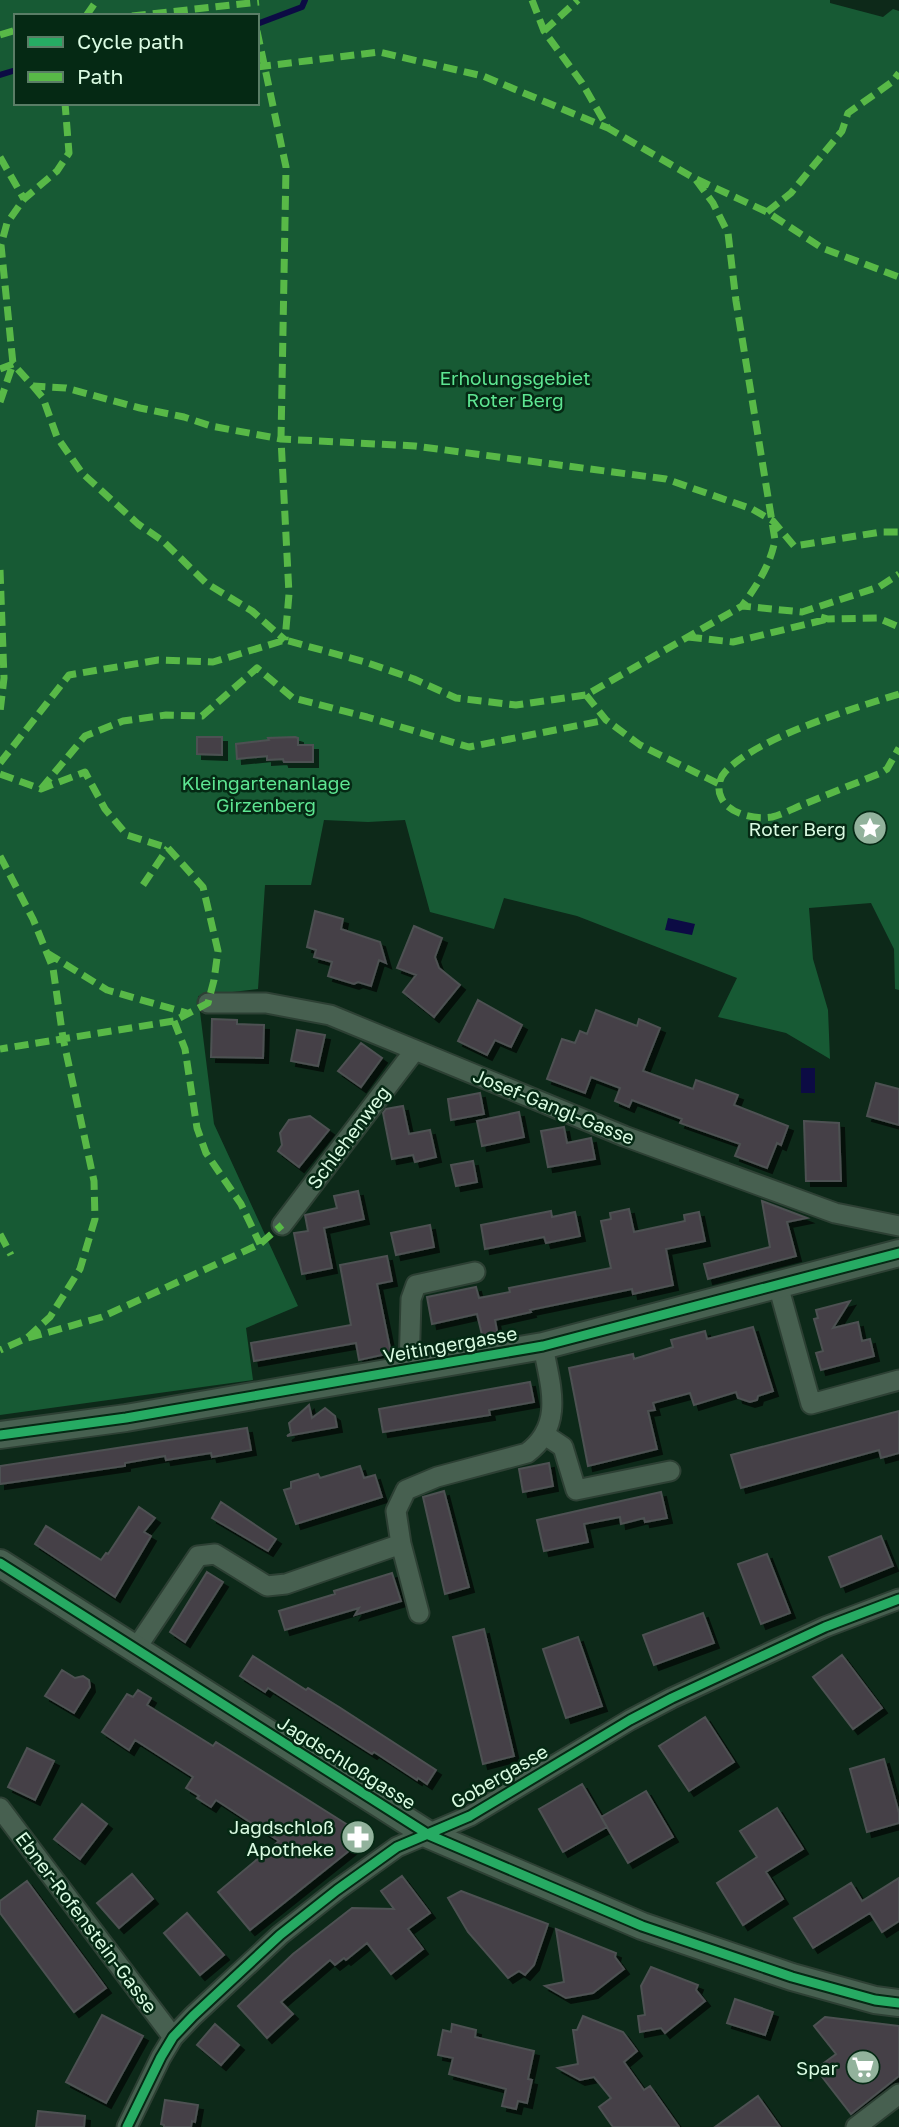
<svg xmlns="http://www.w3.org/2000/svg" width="899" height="2127" viewBox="0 0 899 2127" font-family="'Golos Text',sans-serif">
<defs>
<filter id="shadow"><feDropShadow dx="5" dy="5" stdDeviation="0" flood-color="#0009"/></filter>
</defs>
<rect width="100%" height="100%" fill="#0d2919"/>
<path fill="#175a34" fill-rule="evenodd" d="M0 0H830V3L883 17 893 9 899 11V990L895 989 894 949 871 903 809 908 813 959 828 1010 830 1059 786 1033 718 1017 737 978 577 916 504 898 494 929 430 912 405 820 368 822 324 820 311 885H265L258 989 198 996 214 1124 298 1306 246 1328 253 1380 0 1415ZM16 16H257V103H16Z"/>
<path fill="#0c0b44" d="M668 918 695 924 692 935 665 930Z
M801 1068H815V1093H801Z"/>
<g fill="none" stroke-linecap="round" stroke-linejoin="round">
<path stroke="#0c0b44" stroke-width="6" d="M257 24 302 7 305 0
M0 75 16 70"/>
</g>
<path fill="#444147" stroke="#4e5152" stroke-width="2" filter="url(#shadow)" d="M197 737H222V755L197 754Z
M295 737 298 738V745H313V762H284L283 759 267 760V756L237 759 236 744 269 740 268 738Z
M315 911 343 919 341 929 380 942 386 963 379 960 371 986 358 982 354 984 328 976 332 962 314 957 316 950 307 947Z
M414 926 442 938 435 957 439 968 460 985 434 1017 403 992 416 975 397 968Z
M478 1000 522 1025 511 1047 495 1040 487 1055 458 1041Z
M596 1010 637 1026 639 1019 660 1028 643 1071 693 1089 696 1080 738 1095 734 1105 788 1126 781 1145 777 1143 767 1168 735 1156 740 1144 680 1123 682 1119 632 1100 629 1107 615 1101 620 1088 591 1077 585 1093 547 1079 562 1039 575 1043 580 1031 587 1034Z
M212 1019 237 1020V1024L264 1025 263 1058 211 1057Z
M297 1030 325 1035 318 1066 291 1061Z
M361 1043 382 1058 361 1087 338 1071Z
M876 1083 899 1089V1125L867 1116Z
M480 1093 484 1114 451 1120 448 1099Z
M403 1106 409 1134 430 1130 436 1157 415 1162 413 1155 392 1159 383 1113 386 1109Z
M519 1112 524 1137 482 1146 477 1121Z
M310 1116 329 1130 299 1167 278 1151 282 1145 280 1133 289 1120Z
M804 1121 839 1123 841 1181H806Z
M564 1127 567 1143 591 1138 595 1159 548 1167 541 1131Z
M473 1161 477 1182 456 1186 451 1165Z
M358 1191 364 1219 324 1228 332 1268 302 1274 294 1233 308 1231 305 1215 337 1208 334 1196Z
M762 1201 807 1218 787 1222 796 1256 708 1279 704 1264 770 1247Z
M629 1209 634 1232 685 1221 684 1215 699 1212 705 1241 666 1249 673 1285 633 1294 632 1289 530 1310 531 1312 495 1320 498 1336 483 1339 477 1314 432 1324 427 1297 476 1287 479 1298 510 1292 509 1288 611 1268 601 1221 611 1219 610 1213Z
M551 1211 552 1217 575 1212 580 1236 546 1243 544 1237 485 1249 481 1225Z
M430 1225 434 1247 396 1255 391 1233Z
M387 1256 392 1281 377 1284 391 1353 359 1360 356 1343 254 1361 251 1343 351 1325 340 1265Z
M850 1301 833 1328 858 1322 862 1341 870 1339 874 1356 821 1370 816 1353 823 1351 814 1319 818 1318 816 1310Z
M753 1327 773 1391 758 1396 757 1400 750 1402 738 1398 736 1392 694 1405 690 1393 653 1403 655 1410 648 1411 657 1449 588 1466 569 1368 633 1354 634 1359 673 1347 671 1340 705 1331 707 1339Z
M530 1382 534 1402 489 1410 490 1415 383 1432 379 1409Z
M309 1405 312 1418 325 1408 335 1416 337 1427 287 1436 291 1433 289 1423Z
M899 1411V1453L881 1458 879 1450 741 1488 731 1455Z
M247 1428 251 1450 212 1457 211 1453 166 1460 165 1456 125 1463V1466L0 1484V1466Z
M549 1463 553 1486 523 1492 519 1469Z
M360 1466 364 1478 375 1475 382 1497 296 1524 284 1490 291 1488V1482L318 1474 320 1478Z
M444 1491 469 1587 445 1594 423 1497Z
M661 1492 667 1518 645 1522 644 1518 621 1524 620 1517 584 1524 588 1542 544 1551 537 1520Z
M221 1502 276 1539 268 1551 212 1518Z
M139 1507 155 1518 144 1532 151 1536 115 1597 35 1544 46 1526 101 1560 106 1553 108 1554Z
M881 1536 893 1566 841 1587 829 1557Z
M767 1554 790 1613 761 1624 738 1564Z
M207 1572 223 1582 185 1642 170 1632Z
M392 1573 401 1601 355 1615 359 1608 285 1630 279 1611 335 1594 334 1591Z
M703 1613 714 1643 654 1665 643 1635Z
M484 1629 514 1756 483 1764 453 1637Z
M578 1637 602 1706 566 1718 543 1649Z
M842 1655 882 1708 853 1729 813 1677Z
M253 1656 306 1690 308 1688 339 1707 436 1770 427 1784 418 1778 417 1780 374 1752 372 1754 268 1688 265 1692 240 1676Z
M62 1670 75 1678 83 1676 89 1680 90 1687 74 1713 45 1696Z
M138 1690 151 1698 147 1705 213 1746 216 1742 359 1832 360 1842 250 1930 218 1892 279 1841 216 1800 211 1807 197 1798 199 1796 186 1788 193 1777 135 1740 129 1750 102 1732 127 1694 133 1697Z
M705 1717 734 1762 689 1791 659 1746Z
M27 1748 54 1761 35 1800 8 1787Z
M884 1759 899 1813V1823L867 1832 850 1769Z
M582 1784 607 1827 563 1852 539 1809Z
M646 1791 673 1837 628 1863 601 1817Z
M82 1804 107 1824 80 1859 54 1839Z
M777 1808 803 1849 766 1872 783 1899 743 1925 717 1883 757 1857 740 1831Z
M132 1874 153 1899 119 1928 97 1903Z
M402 1876 430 1913 408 1929 423 1949 391 1974 367 1943 346 1960 344 1958 335 1965 330 1960 281 2002 293 2014 267 2038 238 2006 293 1954 352 1908 394 1909 381 1891Z
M899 1878V1921L882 1932 870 1913 813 1948 794 1918 851 1883 862 1901Z
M27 1881 106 1988 74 2012 0 1913V1901Z
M461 1891 548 1924 534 1965 525 1975 519 1971 508 1978 468 1932 448 1898Z
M187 1913 224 1955 200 1975 164 1933Z
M556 1929 616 1953 615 1957 624 1969 593 1993 566 1998 545 1986 564 1982Z
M651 1967 698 1985 696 1990 705 2001 665 2033 661 2028 640 2032 638 2016 645 2015 641 1986Z
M735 1999 773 2012 765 2035 727 2023Z
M102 2015 143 2036 106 2103 66 2082Z
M583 2016 623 2032 637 2051 624 2062 644 2090 650 2086 679 2127H613L599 2107 611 2098 594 2077 580 2080 558 2068 578 2064 573 2030H577Z
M825 2017 899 2026V2076L851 2114 816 2069 836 2054 814 2026Z
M215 2024 239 2045 221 2065 197 2045Z
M452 2024 476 2030 475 2037 534 2051 528 2079 532 2080 527 2103 518 2101 516 2109 502 2106 506 2089 449 2074 453 2058 438 2055 443 2030 451 2032Z
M758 2096 780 2127H715Z
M165 2100 198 2105 195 2122 192 2121 191 2127H164V2125L161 2124Z
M38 2111 85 2116 84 2127H36Z"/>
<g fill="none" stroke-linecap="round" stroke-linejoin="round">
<g stroke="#2d4034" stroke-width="23">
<path id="street" d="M208 1003H266L330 1015 624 1136 835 1213 899 1226
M282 1225 415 1050
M778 1285 811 1404 899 1380
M409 1370 411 1299 416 1285 475 1272
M545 1435 563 1447 576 1490 670 1471
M401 1544 419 1613
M135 1650 198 1556 215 1554 267 1586 286 1584 401 1544 396 1511 406 1490 437 1477 527 1453C565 1425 550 1385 543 1346
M0 1808 173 2037
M127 2127 161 2057 173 2037 193 2016 280 1935 337 1890 397 1847 470 1816 630 1720 672 1698 825 1627 899 1599
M856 2127 899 2094"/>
</g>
<g stroke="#2d4034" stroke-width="30">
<path id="secondary" d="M0 1435 126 1418 543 1346 899 1253
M0 1563 429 1835 642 1926 792 1977 875 2000 899 2003"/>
</g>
<use href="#street" stroke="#476050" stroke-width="19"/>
<use href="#secondary" stroke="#476050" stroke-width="26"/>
<path stroke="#58b947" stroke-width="7" stroke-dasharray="14 7" stroke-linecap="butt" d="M532 0 544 31 582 83 608 128 694 178 767 212 822 248 899 277
M86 16 97 0
M132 16 259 2
M257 31 286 167 281 439 289 594 285 640
M544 31 578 0
M0 35 16 30
M257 67 379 52 483 76 608 128
M0 157 24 199
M696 180 713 203 728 233 736 301 775 540C770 566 757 585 742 606
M767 212 791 193 842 131 848 113 892 82 899 73
M0 369 13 364 33 386 66 388 140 408 184 417 211 426 281 439 415 446 666 479 752 509 773 521 794 546 881 532H899
M33 386 43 398 57 437 82 473 138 524 163 541 206 583 252 611 285 640
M0 402 13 364 1 245 7 223 24 199 57 171 69 153 65 103
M0 570 4 678 0 712
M821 617 828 619 878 618 899 627
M688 637 733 642 828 619
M899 694C854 708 756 738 725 772 719 778 717 789 721 797 728 814 755 820 772 817 784 814 796 807 807 803 831 793 856 783 881 773L887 769 899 748
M586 695 606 720 640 745 719 784
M0 763 69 675 158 660 213 662 285 640 365 662 414 679 456 698 516 705 586 695 742 606 802 612 879 587 899 574
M0 774 41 789 85 772 105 809 127 835 168 848 203 887 218 951 214 980 208 1003 174 1021 0 1049
M41 789 85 736 123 721 166 715 202 716 257 668 293 698 367 717 469 747 606 720
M0 856 33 919 53 968 63 1038 94 1181 95 1219 80 1269 50 1317 27 1338 0 1350
M143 885 168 848
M47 953 107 990 187 1013
M174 1021 185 1049 197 1128 206 1153 241 1204 260 1244
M0 1234 11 1255
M28 1338 102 1317 260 1244 282 1225"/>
<g stroke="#052914" stroke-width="13">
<path id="cycleway" d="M0 1435 126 1418 543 1346 899 1253
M0 1563 429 1835 642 1926 792 1977 875 2000 899 2003
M127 2127 161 2057 173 2037 193 2016 280 1935 337 1890 397 1847 470 1816 630 1720 672 1698 825 1627 899 1599"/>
</g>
<use href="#cycleway" stroke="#26ab63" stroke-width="9"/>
</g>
<defs>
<g id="sight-disc" transform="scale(1.75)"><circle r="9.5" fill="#92b29c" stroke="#052914"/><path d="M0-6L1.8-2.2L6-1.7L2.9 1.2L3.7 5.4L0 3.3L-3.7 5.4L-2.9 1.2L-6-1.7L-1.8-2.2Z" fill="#fff"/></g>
<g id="pharmacy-disc" transform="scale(1.75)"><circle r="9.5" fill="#92b29c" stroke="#052914"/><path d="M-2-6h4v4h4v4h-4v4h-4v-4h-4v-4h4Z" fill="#fff"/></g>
<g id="supermarket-disc" transform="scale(1.75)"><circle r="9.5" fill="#92b29c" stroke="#052914"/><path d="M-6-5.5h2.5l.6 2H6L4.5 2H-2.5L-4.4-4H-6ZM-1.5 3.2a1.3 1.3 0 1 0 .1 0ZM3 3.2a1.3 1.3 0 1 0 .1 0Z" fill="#fff"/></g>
</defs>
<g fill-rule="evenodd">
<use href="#sight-disc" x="870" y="828"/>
<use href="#pharmacy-disc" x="358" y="1837"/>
<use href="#supermarket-disc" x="863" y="2067"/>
</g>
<g text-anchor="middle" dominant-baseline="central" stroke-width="5" stroke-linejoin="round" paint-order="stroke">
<g font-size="19" fill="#5ee692" stroke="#052914">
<text x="515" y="377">Erholungsgebiet<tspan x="515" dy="22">Roter Berg</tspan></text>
<text x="266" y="782">Kleingartenanlage<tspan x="266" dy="22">Girzenberg</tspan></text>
</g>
<g font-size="19" fill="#dafbe2" stroke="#052914" text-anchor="end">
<text x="846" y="828">Roter Berg</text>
<text x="334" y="1826">Jagdschloß<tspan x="334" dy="22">Apotheke</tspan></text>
<text x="838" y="2067">Spar</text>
</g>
<g font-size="19" fill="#dafbe2" stroke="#052914">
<text transform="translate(554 1106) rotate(22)">Josef-Gangl-Gasse</text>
<text transform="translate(348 1137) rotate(-53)">Schlehenweg</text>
<text transform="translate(450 1344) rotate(-10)">Veitingergasse</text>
<text transform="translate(347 1762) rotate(32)">Jagdschloßgasse</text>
<text transform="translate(499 1776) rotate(-30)">Gobergasse</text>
<text transform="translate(87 1922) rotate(53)">Ebner-Rofenstein-Gasse</text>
</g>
</g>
<rect x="14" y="14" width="245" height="91" fill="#052914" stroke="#5a7d66" stroke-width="2"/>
<rect x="28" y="37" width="35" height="10" fill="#26ab63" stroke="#5a7d66" stroke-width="2"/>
<text x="77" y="49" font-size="21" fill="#dafbe2">Cycle path</text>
<rect x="28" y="72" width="35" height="10" fill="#58b947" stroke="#5a7d66" stroke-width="2"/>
<text x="77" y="84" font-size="21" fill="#dafbe2">Path</text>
</svg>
